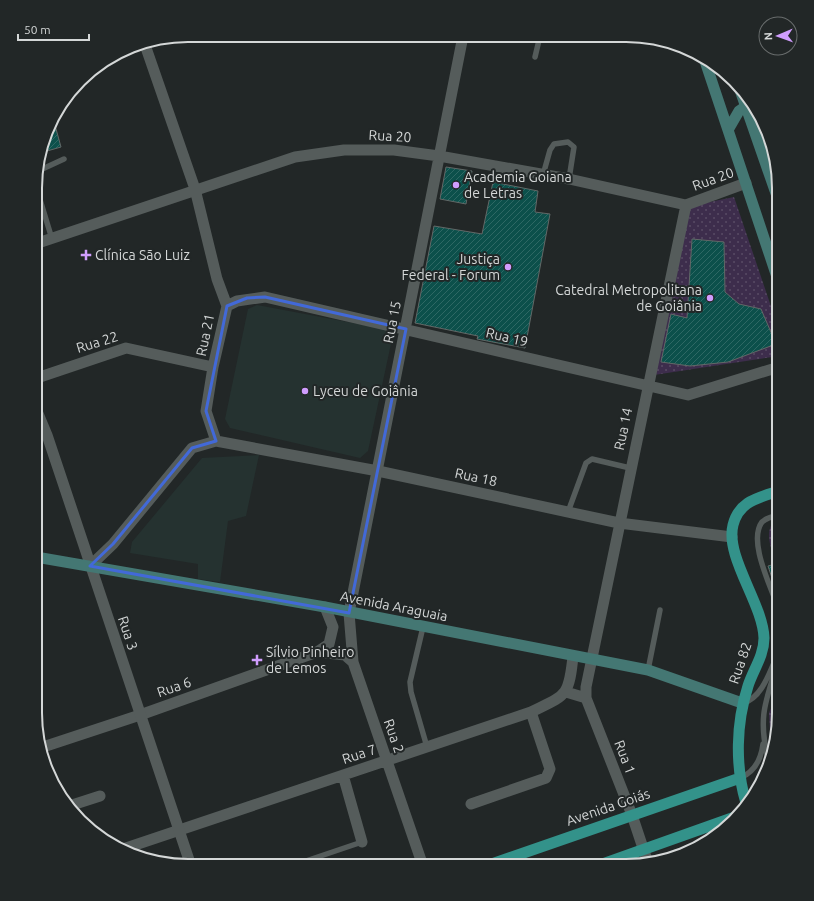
<svg xmlns="http://www.w3.org/2000/svg" width="814" height="901" viewBox="0 0 814 901" font-family="Ubuntu,sans-serif">
<defs>
<pattern id="park-dots" width="8" height="8" patternUnits="userSpaceOnUse"><rect width="8" height="8" fill="#3d2d4c"/><path d="M2 2h.1M6 6h.1" fill="none" stroke="#584b65" stroke-width="1.8" stroke-linecap="round"/></pattern>
<pattern id="building-hatch" width="6" height="6" patternUnits="userSpaceOnUse"><rect width="6" height="6" fill="#0c504b"/><path d="M-1 1l2-2M0 6l6-6M5 7l2-2" fill="none" stroke="#2e6864"/></pattern>
</defs>
<rect width="100%" height="100%" fill="#222727"/>
<path fill="#253230" d="M257 305 385 329 392 339 368 451 360 458 230 428 225 419 248 309Z
M259 455 246 516 228 521 220 582 198 579V564L130 553 132 542 202 458Z"/>
<path fill="url(#park-dots)" d="M734 197 779 330V356L654 375 690 206Z
M779 517V570C773 554 760 529 779 517Z
M779 690V723L771 749 769 713Z"/>
<path fill="url(#building-hatch)" stroke="#626867" d="M53 118 61 147 40 153 51 123Z
M446 167 472 171 466 204 440 199Z
M493 182 538 191 535 212 550 214 525 348 482 340 477 339 478 336 415 323 434 226 482 234Z
M692 239 724 242 725 292 739 304 761 309 776 344 728 362 690 366 661 362 671 314 687 318Z
M779 563V593H777L768 566Z"/>
<g fill="none" stroke-linecap="round" stroke-linejoin="round">
<path stroke="#555c5b" stroke-width="5.5" d="M535 57 540 36
M38 171 64 159
M543 175 550 150 554 144 568 142 574 147 569 179
M38 193 52 239
M37 439 47 435
M568 512 586 463 592 459 630 468
M779 515C774 516 766 518 762 522 747 542 773 590 779 611
M423 627 410 682 411 692 427 747
M648 670 660 610
M743 703C763 698 771 668 779 651
M768 759C757 714 767 699 779 658
M740 778C755 772 761 759 763 744
M291 866 362 842"/>
<path stroke="#555c5b" stroke-width="8" d="M778 701H779"/>
<path stroke="#555c5b" stroke-width="11" d="M144 42 195 189 217 279 227 306 213 367 206 411 216 441
M38 243 295 157 344 150H394L439 156 569 179 686 205 746 183
M227 306 237 301 265 297 688 395 779 367
M37 378 126 348 213 367
M90 566 113 544 192 448 216 441 378 471 619 523 732 537
M317 652 345 655 353 662
M566 692 586 698
M40 748 140 715 317 652 329 644 333 627 325 607
M343 775 362 842
M471 804 546 778 550 769 531 712
M69 806 100 796
M123 849 531 712C566 695 569 697 573 656
M648 863 632 815 586 698V687L686 205
M423 866 353 662 349 613 463 36"/>
<path stroke="#555c5b" stroke-width="11" d="M37 411 47 435 191 866"/>
<path stroke="#447773" stroke-width="11" d="M704 58 779 283
M740 90 779 202
M728 130 739 111 752 102
M36 557 325 607 648 670 742 703"/>
<path stroke="#33928a" stroke-width="11" d="M746 803C735 766 736 723 748 686 753 670 764 656 764 638 763 604 725 557 733 525 739 501 758 498 779 491
M486 866 740 778
M597 866 732 818"/>
</g>
<path fill="none" stroke="#4269d8" stroke-width="3" stroke-linejoin="round" d="M265 297 406 329 349 613 90 566 113 544 192 448 216 441 206 411 227 306 247 298Z"/>
<g fill="#d09dfe" stroke="#222727" stroke-width="1.5">
<circle cx="456" cy="185" r="4"/>
<path d="M84 249h4v4h4v4h-4v4h-4v-4h-4v-4h4z"/>
<circle cx="508" cy="267" r="4"/>
<circle cx="710" cy="298" r="4"/>
<circle cx="305" cy="391" r="4"/>
<path d="M255 654h4v4h4v4h-4v4h-4v-4h-4v-4h4z"/>
</g>
<g text-anchor="middle" dominant-baseline="central" stroke-width="4" stroke-linejoin="round" paint-order="stroke">
<g font-size="14" fill="#d4d7d7" stroke="#222727">
<text transform="translate(390 136) rotate(3)">Rua 20</text>
<text transform="translate(713 179) rotate(-20)">Rua 20</text>
<text transform="translate(392 322) rotate(-79)">Rua 15</text>
<text transform="translate(205 335) rotate(-78)">Rua 21</text>
<text transform="translate(507 337) rotate(13)">Rua 19</text>
<text transform="translate(97 342) rotate(-17)">Rua 22</text>
<text transform="translate(623 429) rotate(-78)">Rua 14</text>
<text transform="translate(476 477) rotate(12)">Rua 18</text>
<text transform="translate(394 606) rotate(11)">Avenida Araguaia</text>
<text transform="translate(128 633) rotate(72)">Rua 3</text>
<text transform="translate(740 663) rotate(-71)">Rua 82</text>
<text transform="translate(174 687) rotate(-19)">Rua 6</text>
<text transform="translate(394 736) rotate(71)">Rua 2</text>
<text transform="translate(359 754) rotate(-18)">Rua 7</text>
<text transform="translate(625 757) rotate(69)">Rua 1</text>
<text transform="translate(608 807) rotate(-19)">Avenida Goiás</text>
</g>
<g font-size="14" fill="#d4d7d7" stroke="#222727" text-anchor="start">
<text x="464" y="177">Academia Goiana<tspan x="464" dy="16">de Letras</tspan></text>
<text x="95" y="255">Clínica São Luiz</text>
<text x="500" y="259" text-anchor="end">Justiça<tspan x="500" dy="16">Federal - Forum</tspan></text>
<text x="702" y="290" text-anchor="end">Catedral Metropolitana<tspan x="702" dy="16">de Goiânia</tspan></text>
<text x="313" y="391">Lyceu de Goiânia</text>
<text x="266" y="652">Sílvio Pinheiro<tspan x="266" dy="16">de Lemos</tspan></text>
</g>
</g>
<path d="M0 0H814V901H0ZM188 42H626A146 146 0 0 1 772 188V713A146 146 0 0 1 626 859H188A146 146 0 0 1 42 713V188A146 146 0 0 1 188 42Z" fill="#222727" fill-rule="evenodd"/>
<path fill="none" stroke="#d4d7d7" stroke-width="2" d="M188 42H626A146 146 0 0 1 772 188V713A146 146 0 0 1 626 859H188A146 146 0 0 1 42 713V188A146 146 0 0 1 188 42Z"/>
<g transform="translate(778 36) rotate(268)"><circle r="19" fill="#222727" stroke="#696d6d"/>
<path d="M0-3L7 15L0 10L-7 15Z" fill="#d09dfe"/>
<text y="-6" font-size="11" font-weight="bold" text-anchor="middle" fill="#d4d7d7">N</text>
</g>
<path d="M18 34v6h71v-6" fill="none" stroke="#d4d7d7" stroke-width="2"/>
<text x="24" y="34" font-size="12" fill="#d4d7d7" stroke="#222727" stroke-width="3" paint-order="stroke">50 m</text>
</svg>
